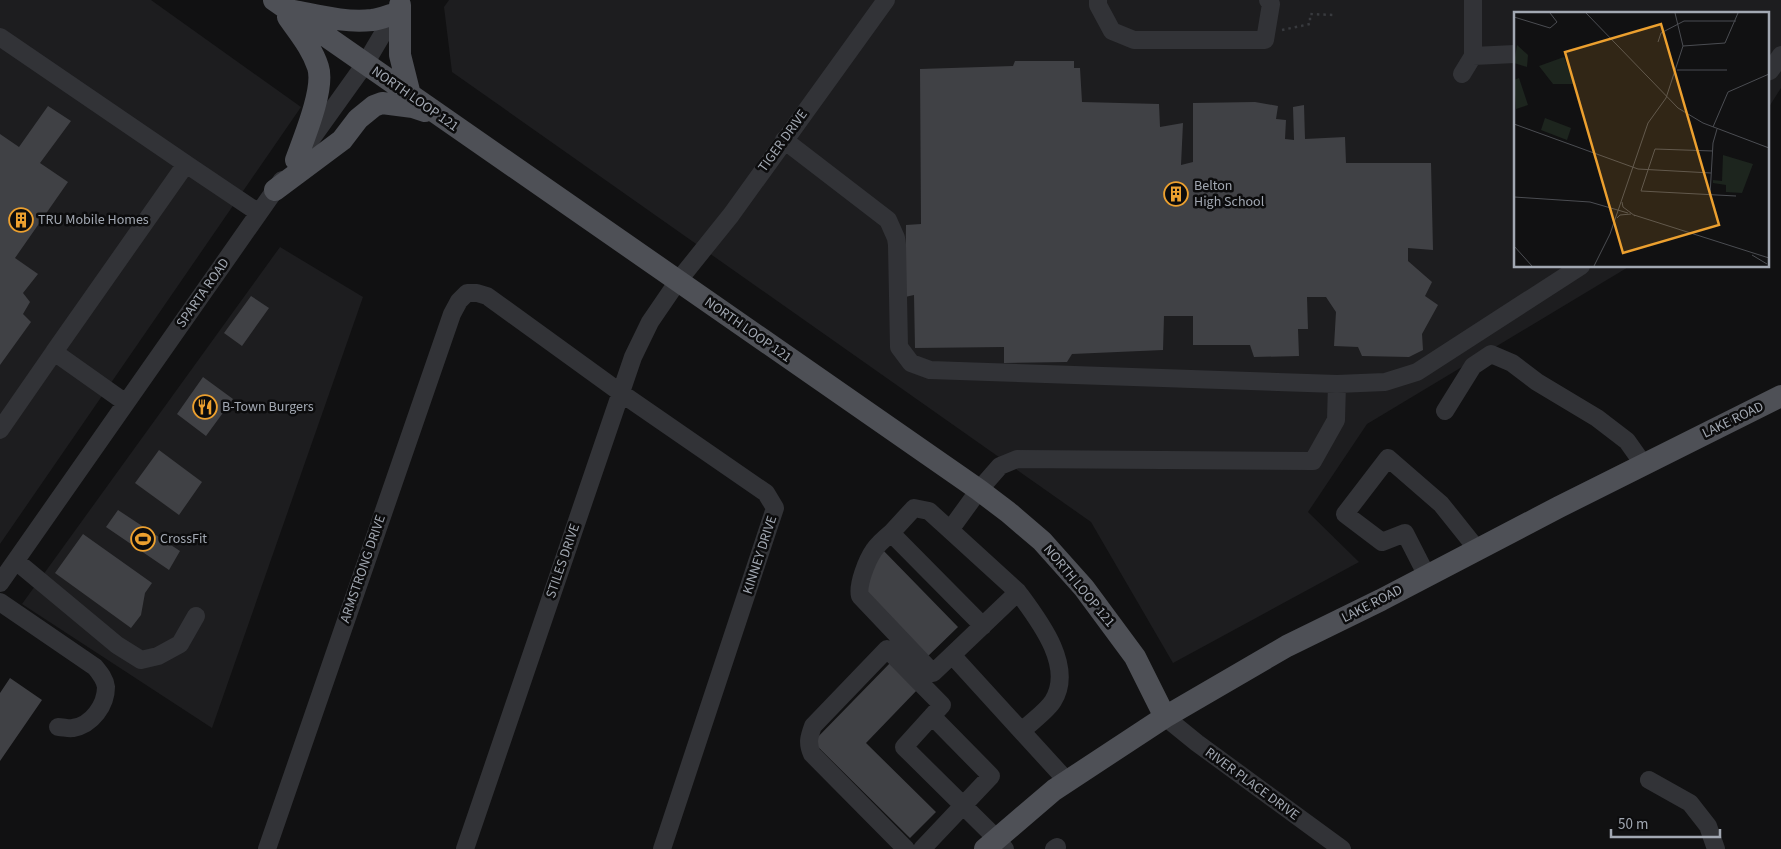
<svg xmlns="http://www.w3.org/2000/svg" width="1781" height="849" viewBox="0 0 1781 849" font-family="'Source Sans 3',sans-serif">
<rect width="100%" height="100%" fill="#111112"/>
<path fill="#1d1d1f" d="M0 0H151L301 107 0 544Z
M449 0H1781V88L1767 110V14H1515V266H1630L1367 424 1308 512 1359 562 1173 663 1091 522 452 72 444 7Z
M280 247 363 297 212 728 22 604Z"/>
<path fill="#404145" d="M1015 61H1074V68H1080L1082 102 1159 104 1160 127 1183 123 1181 165 1193 162V103L1255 102 1278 106 1276 119 1286 120 1285 139 1294 140 1293 107 1304 105 1305 139 1345 137 1346 163H1431L1433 250 1408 248V261L1432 282 1425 296 1438 305 1422 334 1423 350 1409 357 1362 356 1358 347 1334 346 1336 312 1326 297H1307L1308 329H1298L1299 356 1254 357 1250 345H1193V316H1164L1163 350 1072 354 1067 362 1004 363V347L915 348 914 295 905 297 906 225 921 224 920 69 1013 66Z
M48 106 71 121 40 163 68 182 15 258 38 274 23 293 30 302 23 314 31 322 0 365V134L19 147Z
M251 296 269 308 242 346 224 333Z
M203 377 233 399 206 436 177 414Z
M159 450 202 482 179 515 135 483Z
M118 510 180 551 169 570 106 527Z
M83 534 152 583 145 593 141 615 131 628 55 573Z
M879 546 958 627 927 657 862 590Z
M892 661 919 688 866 743 936 812 910 838 813 742Z
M10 678 42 700 0 761V693Z"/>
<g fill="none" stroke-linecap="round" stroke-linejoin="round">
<path stroke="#383a3e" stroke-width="2.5" stroke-dasharray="2.5 4" stroke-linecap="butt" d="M1282 30 1310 24V14L1333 15"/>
<path stroke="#323337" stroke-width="18" d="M1098 0V5L1112 31 1134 40H1265L1271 4 1268 0
M1473 0V56
M0 37 186 164
M1767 72 1770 71 1781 55
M1462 74 1473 56 1515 54
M784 140 888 220 896 238 897 245 899 347 911 363 930 370 1337 384 1385 382 1417 372 1581 266
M307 145 365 64 398 8
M126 403 54 352 186 164 259 213
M1445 411 1473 366 1491 354 1512 363 1537 382 1597 418 1627 441 1644 465
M0 430 54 352
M950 530 929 511 914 508 891 533 983 626
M891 533C885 538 878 544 874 550 867 560 857 585 860 596L933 673 952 655
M16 561 117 645 141 660 158 656 180 644 196 616
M1427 576 1405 533 1382 542 1345 514 1388 458 1441 504 1477 549
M0 583 282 180
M1018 592C1038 619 1075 666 1053 701 1047 711 1031 722 1022 731
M0 602 95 667C100 673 105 679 106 687 106 705 92 725 73 728 69 729 63 727 58 727
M1165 717 1197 743 1342 849
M1649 780 1690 803 1708 826 1716 849
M1067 781 952 655 1018 592 950 530 979 490 1000 466 1017 459 1313 461 1336 420 1337 384
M267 849 452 314 459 301 467 293H477L487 296 621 393 766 493 775 508 662 849
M465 849 633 357 650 322 678 281 731 215 886 0
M906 849 812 754C807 743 809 737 813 726L887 649 942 705 904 747 997 839 1005 849
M922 849 991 776 932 716
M1054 849 1057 847"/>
<path stroke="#4e5056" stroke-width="22" d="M274 0 979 490 1008 512 1042 541 1084 588 1135 657 1165 717
M400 5V55L410 95
M294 11C320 16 346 23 372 20 379 19 387 16 394 14
M288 17C299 33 312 48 318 67 325 88 304 138 296 160
M275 190 342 140 358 119 374 106 382 103 413 107 425 111
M985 849 1054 790 1165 717 1287 646 1381 600 1559 507 1781 396"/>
</g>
<defs>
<g id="building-ring" transform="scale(1.25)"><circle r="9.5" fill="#0c0c0d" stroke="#eca02f" stroke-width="1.5"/><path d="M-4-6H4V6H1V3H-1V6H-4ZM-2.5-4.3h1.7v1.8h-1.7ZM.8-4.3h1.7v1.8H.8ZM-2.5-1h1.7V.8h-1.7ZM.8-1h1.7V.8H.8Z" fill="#eca02f"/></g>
<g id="restaurant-ring" transform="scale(1.25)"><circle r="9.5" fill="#0c0c0d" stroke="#eca02f" stroke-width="1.5"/><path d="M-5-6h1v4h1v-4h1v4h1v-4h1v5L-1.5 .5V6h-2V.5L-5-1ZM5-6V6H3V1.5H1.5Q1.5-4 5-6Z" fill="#eca02f"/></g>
<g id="stadium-ring" transform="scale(1.25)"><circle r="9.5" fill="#0c0c0d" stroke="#eca02f" stroke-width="1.5"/><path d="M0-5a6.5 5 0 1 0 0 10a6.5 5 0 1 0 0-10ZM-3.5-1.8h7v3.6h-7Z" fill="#eca02f"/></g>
</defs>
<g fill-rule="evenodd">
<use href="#building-ring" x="1176" y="194"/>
<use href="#building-ring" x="21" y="220"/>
<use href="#restaurant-ring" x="205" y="407"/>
<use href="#stadium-ring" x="143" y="539"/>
</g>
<g text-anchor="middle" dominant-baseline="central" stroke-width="5" stroke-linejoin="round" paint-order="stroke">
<g font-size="14" fill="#a2a8b2" stroke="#0c0c0d">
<text transform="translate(415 99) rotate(35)">NORTH LOOP 121</text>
<text transform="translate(783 141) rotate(-54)">TIGER DRIVE</text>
<text transform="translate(203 293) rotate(-55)">SPARTA ROAD</text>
<text transform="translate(748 330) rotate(35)">NORTH LOOP 121</text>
<text transform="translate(1733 420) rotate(-26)">LAKE ROAD</text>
<text transform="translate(760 555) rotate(-72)">KINNEY DRIVE</text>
<text transform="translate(563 561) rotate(-71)">STILES DRIVE</text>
<text transform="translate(363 569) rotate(-71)">ARMSTRONG DRIVE</text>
<text transform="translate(1079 586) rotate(50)">NORTH LOOP 121</text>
<text transform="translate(1372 604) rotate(-27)">LAKE ROAD</text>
<text transform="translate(1252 784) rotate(36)">RIVER PLACE DRIVE</text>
</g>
<g font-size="14" fill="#a2a8b2" stroke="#0c0c0d" text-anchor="start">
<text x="1194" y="186">Belton<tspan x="1194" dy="16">High School</tspan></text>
<text x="38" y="220">TRU Mobile Homes</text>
<text x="222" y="407">B-Town Burgers</text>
<text x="160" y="539">CrossFit</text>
</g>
</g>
<g transform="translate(1514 12)">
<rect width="255" height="255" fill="#111112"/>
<path d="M3 33 14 43 13 55 0 51ZM50 45 60 72H39L25 54ZM5 66 14 93 2 97 0 68ZM31 106 57 116 53 128 27 118ZM209 143 239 152 228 181 212 180V173L199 171V168L208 169Z" fill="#1d251e"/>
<path fill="none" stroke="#4b4d52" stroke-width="1" d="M72 1 164 96 189 111 255 136M0 5 36 16 43 10 36 1M144 30 147 21 170 9H222M169 34 211 31 224 1M163 58H213M152 86 169 34 161 1M0 112 124 157 197 161M199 115 214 80 255 62M199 139 141 137 127 179 222 184M196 183 199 131 203 117M0 185 76 190 114 201M108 190 109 195 121 204M120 203 255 246M103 206 106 203 117 202M0 234 18 254M238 243 253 252M80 254 96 222 134 111 152 86"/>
<path fill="#eca02f" fill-opacity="0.15" stroke="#eca02f" stroke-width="2.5" d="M147 12 205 213 109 241 51 40Z"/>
<rect width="255" height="255" fill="none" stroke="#a2a8b2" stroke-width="2.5"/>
</g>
<path d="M1611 829v8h109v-8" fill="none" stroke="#a2a8b2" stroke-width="2.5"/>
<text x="1618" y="829" font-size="15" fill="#a2a8b2" stroke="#0c0c0d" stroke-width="4" paint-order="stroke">50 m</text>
</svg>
